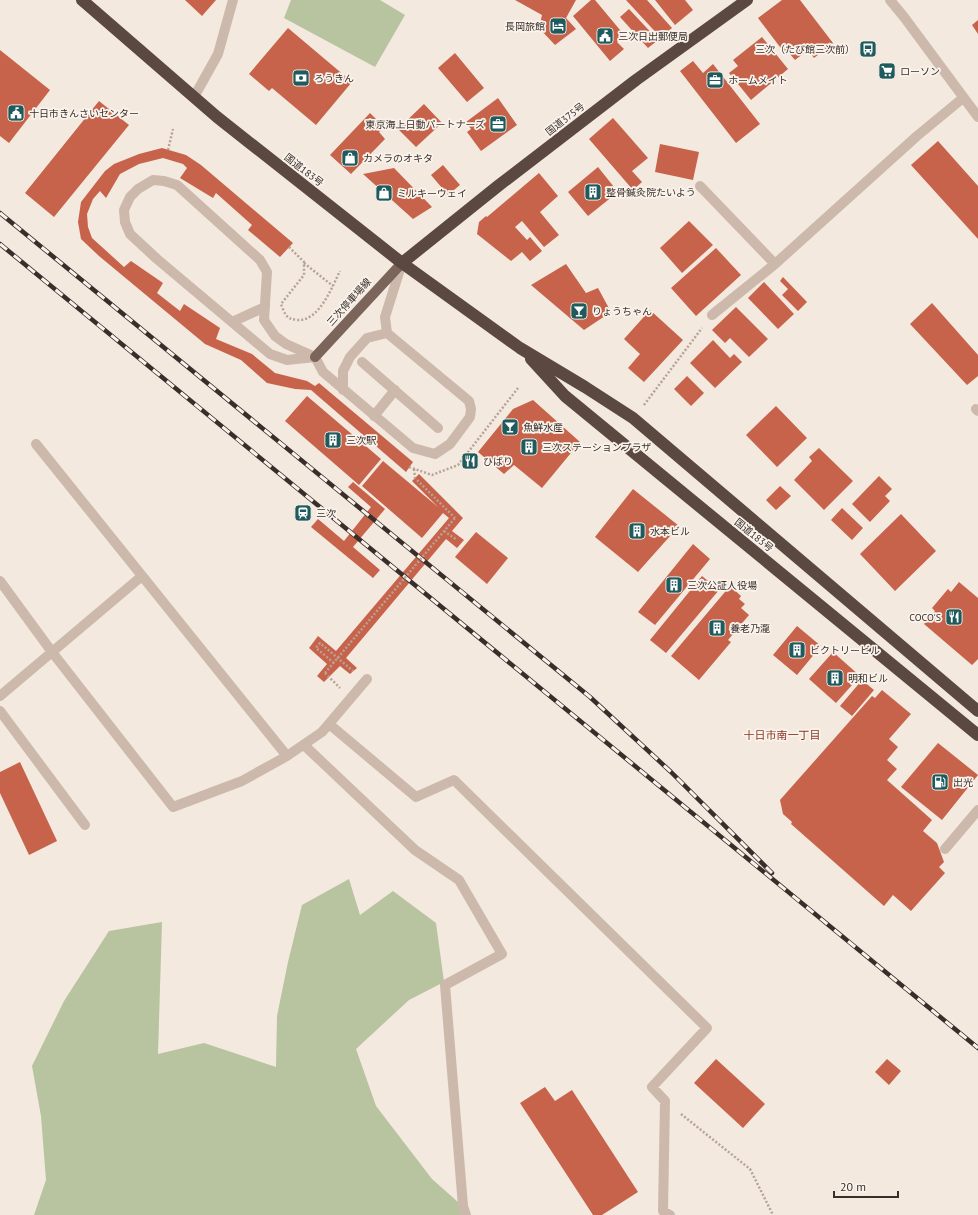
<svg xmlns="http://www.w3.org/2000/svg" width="978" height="1215" viewBox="0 0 978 1215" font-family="'PT Sans','Noto Sans JP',sans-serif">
<rect width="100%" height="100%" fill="#f3e9df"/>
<path fill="#b8c39f" d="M291 0H380L405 15 375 67 284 18Z
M349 879 360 915 393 891 436 923 444 982 409 1000 356 1049 376 1106 432 1179 467 1210 469 1215H34L46 1180 41 1116 32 1066 64 1001 109 931 162 922 158 1054 204 1043 276 1067 277 1016 288 962 302 905Z"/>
<path fill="#c7634a" d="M185 0H216L202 16Z
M515 0H576L566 18 576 29 555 45 539 28 542 15Z
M591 0H595L625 36 617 42 624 49 610 61 573 16Z
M626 0H647L672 28 661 38Z
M655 0H685L693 10 675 25Z
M782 0H800L833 43 814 58 808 50 795 60 789 53 786 55 758 18Z
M629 9 658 40 648 48 620 17Z
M978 20V34L972 25Z
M288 28 352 82 316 125 272 88 269 91 249 74Z
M762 37 788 69 751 100 729 73 738 66 733 60Z
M0 50 50 90 9 143 0 136Z
M455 53 484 88 467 102 438 68Z
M693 61 703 73 713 64 760 124 736 143 680 71Z
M498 98 517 125 481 151 467 132 471 129 466 122Z
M99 101 129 125 54 217 25 193Z
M424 104 442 123 416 147 398 129Z
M370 113 384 127 379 132 385 139 351 174 330 155Z
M613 118 648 158 632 171 642 182 633 190 589 139Z
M938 141 978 186V239L911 165Z
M660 144 699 152 693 180 655 172Z
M162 148 186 155 201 165 293 243 280 257 248 230 252 225 216 193 213 198 180 178 187 168 183 164 163 158 139 164 120 174 106 198 100 191 93 199 87 214 88 227 92 238 124 267 131 261 163 283 157 293 180 311 184 304 220 328 216 339 252 354 275 373 307 381 315 386 319 383 413 462 406 472 311 390 295 389 267 383 241 360 205 344 99 256 81 239 78 222 81 202 105 171 114 164 139 154Z
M443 165 460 185 448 195 431 175Z
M598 167 618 192 588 216 568 192Z
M394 168 432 207 413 219 363 174Z
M539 173 558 196 540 212 559 235 544 247 522 221 515 227 527 240 530 237 542 251 530 261 522 252 511 261 477 234 479 222 486 216 487 217Z
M689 221 713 245 682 273 660 248Z
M716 248 741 275 696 316 671 288Z
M566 264 586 293 598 288 611 312 584 330 531 285Z
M783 277 807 302 798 311 782 295 788 289 780 281Z
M764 282 794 314 778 329 748 298Z
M932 303 978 355V376L967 385 910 324Z
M736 307 768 339 749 357 730 338 725 343 712 330Z
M650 310 683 340 644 382 628 368 640 354 624 339Z
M713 340 730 358 734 354 742 362 715 388 690 363Z
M687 376 704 393 691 406 674 389Z
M307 396 381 459 359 485 285 421Z
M533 400 580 442 542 488 514 465 504 474 478 452 513 409Z
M776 406 807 438 777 467 746 435Z
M819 448 853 481 824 510 794 480 812 461 809 457Z
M383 461 438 507 412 481 419 474 463 518 452 531 464 540 457 548 446 539 346 658 357 668 350 674 340 666 324 682 317 676 327 664 309 648 318 636 336 651 449 518 443 513 422 538 362 486Z
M879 476 892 489 885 496 890 501 870 522 852 504Z
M353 482 385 509 353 547 380 570 373 578 311 527 318 519 344 541 371 507 348 487Z
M780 486 791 496 776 510 766 500Z
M633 489 679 526 638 572 595 537Z
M842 508 863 528 852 540 831 520Z
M901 514 936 551 895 591 860 554Z
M476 532 508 558 487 584 455 557Z
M693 544 710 559 655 625 638 612Z
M702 576 719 590 666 653 650 640Z
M959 582 978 598V659L972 665 924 624 935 611 932 608 948 589 951 592Z
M730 586 741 596 739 599 745 604 741 608 749 615 728 640 731 642 699 680 671 656Z
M797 626 821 646 797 675 773 655Z
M833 652 860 676 836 703 809 679Z
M862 680 874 690 852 716 840 706Z
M882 690 911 714 889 739 898 747 887 760 897 769 887 780 932 820 923 831 937 843 944 862 939 867 945 873 911 911 893 895 884 906 791 824 792 822 783 814 780 800 872 696 875 698Z
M938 743 978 775 942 820 901 787Z
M20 762 57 841 29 855 0 793V772Z
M716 1059 765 1104 743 1128 694 1083Z
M887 1059 901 1071 889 1085 875 1072Z
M545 1087 555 1101 572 1090 638 1192 602 1215H593L520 1103Z"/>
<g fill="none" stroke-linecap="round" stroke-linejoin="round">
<path stroke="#b8a295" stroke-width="2.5" stroke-dasharray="2 2" stroke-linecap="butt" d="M168 150 173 129
M289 247 304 262V275L281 304C282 307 284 312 286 315 289 319 292 319 297 320 319 322 332 287 340 271
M304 263 333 286
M644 405 702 328
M409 467 432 475 458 465 518 388
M414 469 415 478 455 518
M444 531 457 540
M334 663 316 648 320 643 353 671
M325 673 340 688
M681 1114 750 1169 773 1215"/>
<path stroke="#ccb9ab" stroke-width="10" d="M890 0 904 17 978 117
M194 97 218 54 233 0
M700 186 775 264
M712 315 775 264 917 136 963 98
M232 322 265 307
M315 357 287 360 270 354 157 259 130 234 125 222 124 210 130 197 138 189 153 180 164 181 177 185 260 260 267 272 264 320 275 336 286 344 315 357 323 372 413 448 435 454 450 444 470 417 471 409 469 401 387 333 385 317 402 263
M362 362 438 428
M343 390V371L350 357 367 338 387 333
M976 409 978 411
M374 416 395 390
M36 444 287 756
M0 581 52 652 173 807 242 781 287 756 322 732 367 679
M0 696 142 576
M0 711 85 825
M329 724 416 797 454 780 707 1028 652 1087 665 1101 663 1211 670 1215
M304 745 415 850 459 880 502 954 445 985 463 1206 466 1215
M945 849 978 810"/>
<path stroke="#7b655b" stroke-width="10" d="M315 357 402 263"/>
<path stroke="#5a4841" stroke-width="12" d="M82 0 217 117 402 263 520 348 585 387 633 418 978 711
M402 263 498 186 636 80 747 0
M531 359 565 396 978 735"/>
<g stroke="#392e2a" stroke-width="4.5">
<path id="rail" d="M0 213 590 697 671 772 772 873
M0 244 978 1048"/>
</g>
<use href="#rail" stroke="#faf3ec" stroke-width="3" stroke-dasharray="9" stroke-linecap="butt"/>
<path stroke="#b8a295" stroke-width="2.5" stroke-dasharray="2 2" stroke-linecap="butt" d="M325 673 455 518"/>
</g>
<defs>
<g id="hotel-square" transform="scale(0.9)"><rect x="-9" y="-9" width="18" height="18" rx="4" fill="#1f5a5c" stroke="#faf3ec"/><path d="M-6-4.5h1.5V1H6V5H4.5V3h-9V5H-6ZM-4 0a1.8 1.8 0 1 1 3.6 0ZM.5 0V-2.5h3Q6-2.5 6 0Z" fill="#fff"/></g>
<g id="civic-square" transform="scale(0.9)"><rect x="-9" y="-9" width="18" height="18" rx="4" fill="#1f5a5c" stroke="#faf3ec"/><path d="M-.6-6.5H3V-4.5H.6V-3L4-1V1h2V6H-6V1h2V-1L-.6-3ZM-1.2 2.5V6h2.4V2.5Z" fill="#fff"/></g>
<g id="bus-square" transform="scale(0.9)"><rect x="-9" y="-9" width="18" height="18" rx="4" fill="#1f5a5c" stroke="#faf3ec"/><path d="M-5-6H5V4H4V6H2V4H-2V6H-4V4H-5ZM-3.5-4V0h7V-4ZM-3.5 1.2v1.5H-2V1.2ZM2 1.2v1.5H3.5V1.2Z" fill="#fff"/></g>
<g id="supermarket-square" transform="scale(0.9)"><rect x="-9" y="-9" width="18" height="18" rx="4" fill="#1f5a5c" stroke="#faf3ec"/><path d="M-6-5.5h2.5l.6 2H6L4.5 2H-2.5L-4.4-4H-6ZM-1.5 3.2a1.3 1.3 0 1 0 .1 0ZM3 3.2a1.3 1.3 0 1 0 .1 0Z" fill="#fff"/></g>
<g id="bank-square" transform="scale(0.9)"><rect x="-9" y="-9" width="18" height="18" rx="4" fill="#1f5a5c" stroke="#faf3ec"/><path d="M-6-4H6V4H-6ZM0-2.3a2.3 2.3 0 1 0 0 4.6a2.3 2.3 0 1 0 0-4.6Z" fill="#fff"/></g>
<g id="office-square" transform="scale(0.9)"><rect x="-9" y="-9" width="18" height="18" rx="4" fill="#1f5a5c" stroke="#faf3ec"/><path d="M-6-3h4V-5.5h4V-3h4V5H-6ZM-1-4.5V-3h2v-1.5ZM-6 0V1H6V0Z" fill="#fff"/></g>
<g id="shop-square" transform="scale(0.9)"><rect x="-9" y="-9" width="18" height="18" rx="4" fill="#1f5a5c" stroke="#faf3ec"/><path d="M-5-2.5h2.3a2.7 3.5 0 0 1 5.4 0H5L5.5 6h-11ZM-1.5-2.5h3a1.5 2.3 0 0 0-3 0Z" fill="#fff"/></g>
<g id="building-square" transform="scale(0.9)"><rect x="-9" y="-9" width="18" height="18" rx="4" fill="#1f5a5c" stroke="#faf3ec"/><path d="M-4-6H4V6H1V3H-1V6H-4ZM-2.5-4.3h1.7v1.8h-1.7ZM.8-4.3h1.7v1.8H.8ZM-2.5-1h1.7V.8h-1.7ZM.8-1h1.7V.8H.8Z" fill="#fff"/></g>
<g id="bar-square" transform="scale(0.9)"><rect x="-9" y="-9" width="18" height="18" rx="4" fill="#1f5a5c" stroke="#faf3ec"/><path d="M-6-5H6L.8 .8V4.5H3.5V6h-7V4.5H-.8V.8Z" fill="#fff"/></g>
<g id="restaurant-square" transform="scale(0.9)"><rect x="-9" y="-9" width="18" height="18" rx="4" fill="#1f5a5c" stroke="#faf3ec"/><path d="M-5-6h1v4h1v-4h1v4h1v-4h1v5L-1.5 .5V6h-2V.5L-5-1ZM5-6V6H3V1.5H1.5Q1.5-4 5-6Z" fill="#fff"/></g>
<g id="station-square" transform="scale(0.9)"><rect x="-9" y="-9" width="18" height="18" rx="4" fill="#1f5a5c" stroke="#faf3ec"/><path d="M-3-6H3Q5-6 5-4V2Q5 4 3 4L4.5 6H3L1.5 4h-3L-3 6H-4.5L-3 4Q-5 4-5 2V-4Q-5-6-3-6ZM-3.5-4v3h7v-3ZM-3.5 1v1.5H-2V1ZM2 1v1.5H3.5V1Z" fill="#fff"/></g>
<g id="fuel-square" transform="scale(0.9)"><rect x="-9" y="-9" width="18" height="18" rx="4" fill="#1f5a5c" stroke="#faf3ec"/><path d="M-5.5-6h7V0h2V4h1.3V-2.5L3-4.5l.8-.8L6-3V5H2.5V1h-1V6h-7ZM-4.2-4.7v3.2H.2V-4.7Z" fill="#fff"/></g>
</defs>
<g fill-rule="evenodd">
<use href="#hotel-square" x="558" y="26"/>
<use href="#civic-square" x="605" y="36"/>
<use href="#bus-square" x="868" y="49"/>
<use href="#supermarket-square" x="887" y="71"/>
<use href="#bank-square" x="301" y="78"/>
<use href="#office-square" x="715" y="80"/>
<use href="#civic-square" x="16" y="113"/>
<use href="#office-square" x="498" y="124"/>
<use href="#shop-square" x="350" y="158"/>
<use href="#building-square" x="593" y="192"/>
<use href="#shop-square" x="384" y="193"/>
<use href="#bar-square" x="579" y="311"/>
<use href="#bar-square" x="510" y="427"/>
<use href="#building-square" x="333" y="440"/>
<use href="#building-square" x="529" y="447"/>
<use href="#restaurant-square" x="470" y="461"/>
<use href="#station-square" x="303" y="513"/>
<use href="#building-square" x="637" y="531"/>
<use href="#building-square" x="674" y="585"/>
<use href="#restaurant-square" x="954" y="617"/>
<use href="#building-square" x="717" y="628"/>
<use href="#building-square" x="797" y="650"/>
<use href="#building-square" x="835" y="678"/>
<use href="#fuel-square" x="940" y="782"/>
</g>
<g text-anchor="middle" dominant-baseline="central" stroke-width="3.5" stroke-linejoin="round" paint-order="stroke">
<g font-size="10" fill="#392e2a" stroke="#faf3ec" text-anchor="start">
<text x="545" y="26" text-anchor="end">長岡旅館</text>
<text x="618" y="36">三次日出郵便局</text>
<text x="855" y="49" text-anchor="end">三次（たび館三次前）</text>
<text x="900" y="71">ローソン</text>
<text x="314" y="78">ろうきん</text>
<text x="728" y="80">ホームメイト</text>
<text x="29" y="113">十日市きんさいセンター</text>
<text x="485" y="124" text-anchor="end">東京海上日動パートナーズ</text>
<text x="363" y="158">カメラのオキタ</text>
<text x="606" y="192">整骨鍼灸院たいよう</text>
<text x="397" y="193">ミルキーウェイ</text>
<text x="592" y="311">りょうちゃん</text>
<text x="523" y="427">魚鮮水産</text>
<text x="346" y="440">三次駅</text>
<text x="542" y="447">三次ステーションプラザ</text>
<text x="483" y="461">ひばり</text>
<text x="316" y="513">三次</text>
<text x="650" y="531">水本ビル</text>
<text x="687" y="585">三次公証人役場</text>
<text x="941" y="617" text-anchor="end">COCO'S</text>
<text x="730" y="628">養老乃瀧</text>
<text x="810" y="650">ビクトリービル</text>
<text x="848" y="678">明和ビル</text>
<text x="953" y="782">出光</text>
</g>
<g font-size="10" fill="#392e2a" stroke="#faf3ec">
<text transform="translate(565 119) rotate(-38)">国道375号</text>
<text transform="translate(304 170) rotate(38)">国道183号</text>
<text transform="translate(349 302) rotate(-48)">三次停車場線</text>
<text transform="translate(754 535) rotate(39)">国道183号</text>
</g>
<g font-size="11" fill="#893722" stroke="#faf3ec">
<text x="782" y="735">十日市南一丁目</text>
</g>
</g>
<path d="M834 1191v6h64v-6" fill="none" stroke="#392e2a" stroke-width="2"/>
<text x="840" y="1191" font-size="12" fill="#392e2a" stroke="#faf3ec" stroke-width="3" paint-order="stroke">20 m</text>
</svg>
